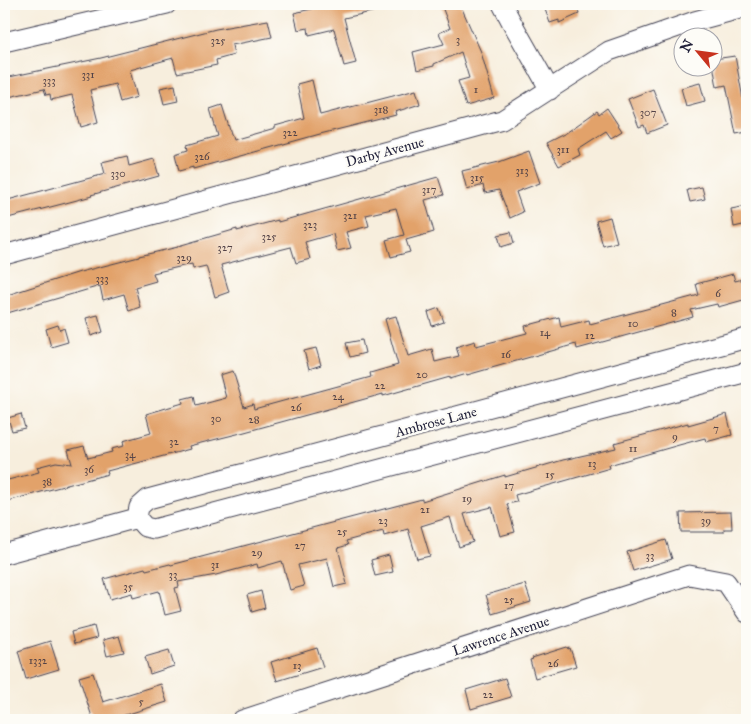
<svg xmlns="http://www.w3.org/2000/svg" width="751" height="724" viewBox="0 0 751 724" font-family="'IM FELL Great Primer',serif">
<rect width="100%" height="100%" fill="#fdfcf7"/>
<filter id="ink" filterUnits="userSpaceOnUse"><feTurbulence type="fractalNoise" baseFrequency=".02" numOctaves="2"/><feDisplacementMap in="SourceGraphic" scale="10" xChannelSelector="R" yChannelSelector="G"/><feConvolveMatrix kernelMatrix="1 2 1 2 8 2 1 2 1" color-interpolation-filters="sRGB"/></filter>
<filter id="wash" filterUnits="userSpaceOnUse"><feTurbulence type="fractalNoise" baseFrequency=".0096" numOctaves="4" result="noise"/><feDisplacementMap in="SourceGraphic" scale="20" xChannelSelector="R" yChannelSelector="G"/><feGaussianBlur stdDeviation="1.12" result="paint"/><feColorMatrix in="noise" values="0 0 0 0 0 0 0 0 0 0 0 0 0 0 0 0 0 1.4 0 .05"/><feComposite in="paint" operator="in"/></filter>
<g filter="url(#wash)">
<rect width="100%" height="100%" fill="#f7eedd"/>
<g id="blocks">
<path fill="#e2a26b" d="M333 4H384L385 9 344 18 356 63 344 66 334 29 309 35 308 28 298 30 294 13Z
M441 4H460L481 52 494 98 466 106 458 81 469 78 461 52 434 64V66L417 70 413 52 444 44 439 33 450 28Z
M543 4H576L579 14 559 23V20L550 23Z
M268 20 272 37 232 45 234 55 216 60 217 65 177 73 173 58 130 70 137 97 120 102 115 84 90 90 98 122 81 127 72 95 51 100 50 94 46 95 44 89 4 98V78L101 58 216 29Z
M735 56 743 99 747 98V132L736 134 726 85 717 87 714 70V59Z
M312 80 320 115 416 90 420 104 395 112 396 115 320 134 193 169V167L179 171 175 154 188 150 187 145 218 136 210 109 222 105 233 140 275 128V126L304 118 297 84Z
M700 83 705 101 686 106 681 88Z
M175 85 178 101 164 104 160 88Z
M653 89 667 125 647 133 644 125 639 127 628 99Z
M607 108 622 131 611 138 606 131 578 149 580 155 559 166 546 143 566 133 597 111 599 114Z
M529 151 540 183 516 192 523 212 510 218 499 190 485 193 483 185 467 190 462 171 499 162Z
M127 156 129 166 154 159 159 176 91 195 92 196 62 204 4 219V201L105 174 102 162Z
M438 177 444 195 425 200 434 232 406 240 410 252 391 257 386 240 404 235 396 208 366 215 369 226 346 232 351 248 337 251 333 234 305 242 310 259 296 263 291 247 221 265 229 292 215 297 206 266 193 269 192 264 153 273 156 281 135 287 140 307 129 311 124 294 103 300 100 286 4 314V296L80 272 139 257V256L178 247V246L237 229V231L278 220V222Z
M702 187 705 199 690 202 687 190Z
M747 206V224L734 227 731 209Z
M610 217 617 242 603 246 596 221Z
M511 232 514 243 501 247 498 235Z
M733 274 735 281 747 278V299L718 307 717 304 691 310 693 317 577 349 576 344 467 375V374L450 379V377L383 396V394L241 433 189 446 190 449 107 471 108 474 4 502V481L39 472 37 467 56 462 72 464 68 450 84 446 88 458 112 452 111 449 124 446 123 441 151 433 146 414 183 403 182 399 194 396 196 406 226 398 220 375 233 371 244 407 253 404 254 409 371 377 370 373 398 365 385 319 396 316 408 356 432 349 435 362 459 356 456 347 475 341 476 346 527 333 525 326 559 317 561 327 589 320 590 324 699 295 696 284Z
M439 308 444 322 432 326 428 312Z
M98 315 103 332 91 336 86 318Z
M58 325 60 330 64 328 68 342 51 347 46 329Z
M362 340 365 353 350 357 346 343Z
M316 348 321 365 309 369 304 351Z
M21 414 25 428 12 431 8 418Z
M727 414 732 435 706 442 705 438 679 445 609 465 610 468 515 495 517 502 507 504 515 532 500 536 492 507 464 514 473 542 459 547 450 517 421 526 430 556 417 559 408 529 384 536 383 531 346 541 348 545 338 548 347 584 334 587 327 558 298 565 304 586 290 590 282 561 258 568 257 564 216 575 178 582 179 587 175 588 181 611 165 615 159 591 133 598 132 593 110 599 104 579 145 568 146 570 170 564 171 565 422 499V501L505 475V477L563 460 616 448 614 443 688 423V425Z
M731 512 732 529H724V532H681L680 513Z
M666 540 672 559 633 571 627 552Z
M389 555 393 572 375 576 371 560Z
M525 584 531 602 492 614 486 595Z
M261 591 265 608 252 612 247 595Z
M94 626 97 638 74 644 71 632Z
M119 636 124 652 107 656 103 640Z
M50 641 59 669 26 679 18 651Z
M567 647 568 649 570 648 576 666 535 678 530 660 533 659 532 658Z
M317 648 323 667 277 681 271 662Z
M169 650 174 666 150 674 145 657Z
M93 673 103 702 161 684 167 702 109 720H93L79 677Z
M505 678 511 697 471 709 466 690Z"/>
</g>
</g>
<g filter="url(#ink)">
<use href="#blocks" fill-opacity="0" stroke="#424153" stroke-width="1"/>
<g fill="none" stroke-linecap="round" stroke-linejoin="round">
<g stroke="#424153" stroke-width="21">
<path id="minor" d="M502 4 511 21 550 90
M4 42 167 4
M4 255 502 120 609 51 695 21 747 7
M747 338 148 499 139 507 137 518 145 527 154 529 747 372
M4 554 137 518
M242 720 689 575 726 582 747 613"/>
</g>
<use href="#minor" stroke="#fff" stroke-width="19"/>
</g>
</g>
<g text-anchor="middle" dominant-baseline="central" stroke-width="4.5" stroke-linejoin="round" paint-order="stroke">
<g font-size="11" fill="#524247">
<text x="458" y="39">3</text>
<text x="218" y="40">325</text>
<text x="88" y="74">331</text>
<text x="49" y="80">333</text>
<text x="476" y="89">1</text>
<text x="381" y="109">318</text>
<text x="648" y="112">307</text>
<text x="290" y="132">322</text>
<text x="563" y="149">311</text>
<text x="202" y="156">326</text>
<text x="522" y="170">313</text>
<text x="118" y="173">330</text>
<text x="477" y="177">315</text>
<text x="429" y="189">317</text>
<text x="350" y="215">321</text>
<text x="310" y="224">323</text>
<text x="269" y="236">325</text>
<text x="225" y="247">327</text>
<text x="184" y="257">329</text>
<text x="102" y="278">333</text>
<text x="718" y="293">6</text>
<text x="674" y="312">8</text>
<text x="633" y="323">10</text>
<text x="545" y="332">14</text>
<text x="590" y="335">12</text>
<text x="506" y="354">16</text>
<text x="422" y="374">20</text>
<text x="380" y="385">22</text>
<text x="338" y="396">24</text>
<text x="296" y="407">26</text>
<text x="216" y="418">30</text>
<text x="254" y="419">28</text>
<text x="716" y="428">7</text>
<text x="675" y="436">9</text>
<text x="174" y="441">32</text>
<text x="633" y="448">11</text>
<text x="130" y="454">34</text>
<text x="592" y="463">13</text>
<text x="89" y="469">36</text>
<text x="550" y="474">15</text>
<text x="47" y="481">38</text>
<text x="509" y="485">17</text>
<text x="467" y="498">19</text>
<text x="425" y="509">21</text>
<text x="383" y="520">23</text>
<text x="706" y="520">39</text>
<text x="342" y="531">25</text>
<text x="300" y="545">27</text>
<text x="257" y="552">29</text>
<text x="650" y="555">33</text>
<text x="215" y="564">31</text>
<text x="173" y="574">33</text>
<text x="128" y="586">35</text>
<text x="509" y="599">25</text>
<text x="38" y="660">1332</text>
<text x="553" y="663">26</text>
<text x="297" y="665">13</text>
<text x="488" y="694">22</text>
<text x="141" y="701">5</text>
</g>
<g font-size="14" fill="#22223b" stroke="#fdfcf7">
<text transform="translate(385 152) rotate(-15)">Darby Avenue</text>
<text transform="translate(436 422) rotate(-15)">Ambrose Lane</text>
<text transform="translate(501 636) rotate(-18)">Lawrence Avenue</text>
</g>
</g>
<rect width="751" height="724" fill="none" stroke="#fdfcf7" stroke-width="20"/>
<g transform="translate(698 52) rotate(299)"><circle r="24" fill="#fdfcf7" stroke="#a5a5ac"/>
<path d="M0-4L9 19L0 12L-9 19Z" fill="#c8321e"/>
<text y="-8" font-size="14" font-weight="bold" text-anchor="middle" fill="#22223b">N</text>
</g>
</svg>
